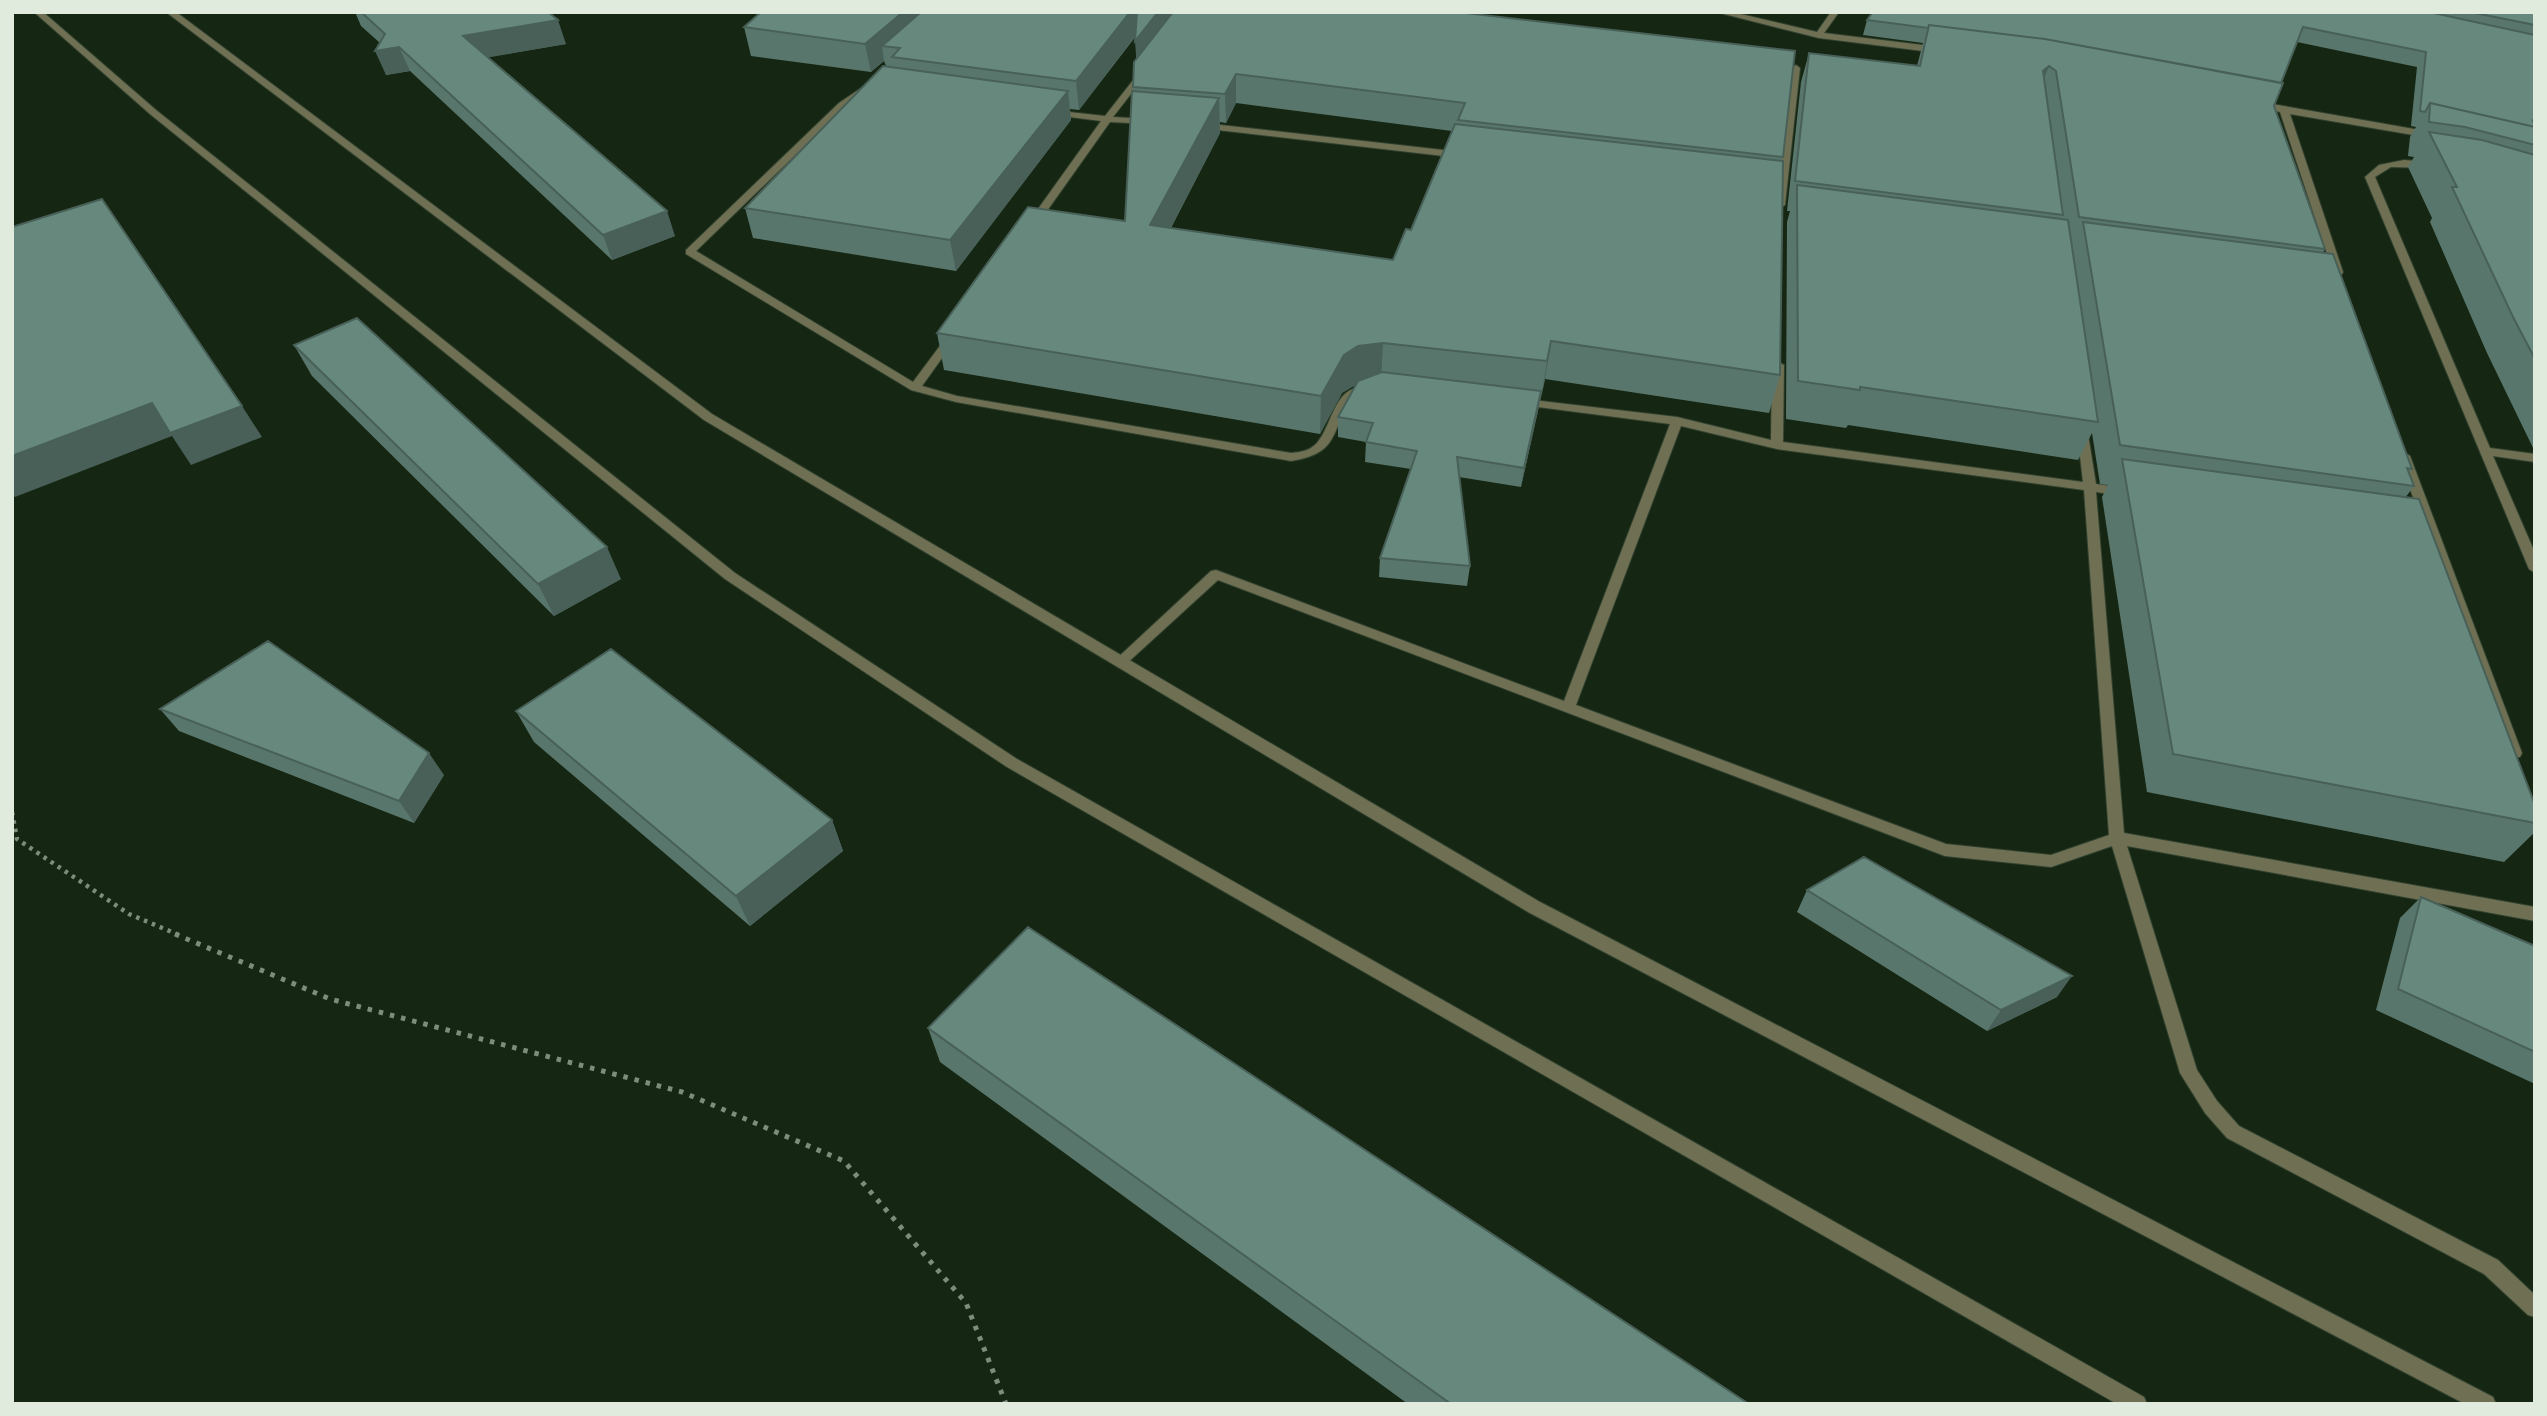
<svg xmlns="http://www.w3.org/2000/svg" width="2547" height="1416" viewBox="0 0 2547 1416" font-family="'Work Sans',sans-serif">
<rect width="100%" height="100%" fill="#152612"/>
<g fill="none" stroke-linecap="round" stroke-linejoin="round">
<g stroke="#31422f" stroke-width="2">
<path id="minor" d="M1716 12H1732L1817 32 1831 12H1839L1824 33 1939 47 1943 50 1939 53 1819 38Z
M1796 65 1800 68 1785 205 1780 208 1775 205 1792 68Z
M1144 69 1148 72 1113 117 1147 119 1150 120V124L1110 122 1037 225H1029L1028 223 1101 121 1054 115 1051 114V110L1105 116 1141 70Z
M867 84 871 87 870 89 845 107 696 251 913 382 948 335H956L957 337 922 386 957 396 1291 453C1301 452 1309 451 1316 444 1332 428 1334 384 1364 388V392C1324 418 1351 452 1291 461L956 402 911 390 686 254V250L839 103Z
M2255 101 2431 132 2436 135 2431 138 2290 114 2343 272 2342 274 2338 275 2333 272 2280 112 2252 106V102Z
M1203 123 1461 152 1466 155 1461 158 1200 128V124Z
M2404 160 2428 162 2433 165 2428 168 2391 167 2375 177 2490 448 2535 454V462L2493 456 2535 553V573L2529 569 2365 177 2379 165Z
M1778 362 1784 365 1783 442 2083 482 2077 431 2083 427 2087 428 2096 484 2125 488 2131 492 2125 496 2096 492 2124 833 2535 907V921L2127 846 2197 1070 2217 1101 2239 1126 2498 1260 2535 1295V1317L2528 1315 2484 1274 2227 1138 2205 1113 2180 1073 2112 846 2051 867 1945 856 1218 580 1125 665H1115L1113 662 1211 571 1216 570 1564 701 1670 424 1523 405 1517 402 1523 399 1677 417 1771 440 1772 365ZM1681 426 1777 449 2084 490 2109 835 2051 855 1946 844 1576 705Z
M2404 452 2410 456 2522 753 2520 757H2510L2508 753 2429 541 2411 538 2409 535 2415 531 2426 533 2398 456Z"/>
</g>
<g stroke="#31422f" stroke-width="2">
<path id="tertiary" d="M34 12H43L156 110 735 573 1017 759 2144 1397 2147 1404H2117L1007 767 725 579 150 114Z
M166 12H176L712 414 1540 902 2493 1397 2496 1404H2465L1528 912 704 420Z"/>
</g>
<path stroke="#7e8c7c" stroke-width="4.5" stroke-dasharray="3.5 5" stroke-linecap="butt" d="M12 812 17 839 129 914 179 935"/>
<path stroke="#7e8c7c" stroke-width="5" stroke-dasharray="4.5 7" stroke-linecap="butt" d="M175 934 330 999 682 1092 844 1161 966 1303 1006 1404"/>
<use href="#minor" fill="#6f7053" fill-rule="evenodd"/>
<use href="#tertiary" fill="#6f7053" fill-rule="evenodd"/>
</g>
<path fill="#59766c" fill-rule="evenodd" d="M355 12H548L566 44 488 57 675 236 612 260 410 71 386 75 380 43 361 26Z
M1457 12 1783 157 1782 161 1780 375 1769 413 1545 379 1521 487 1459 477 1470 566 1467 586 1379 577 1380 558 1411 469 1365 462 1366 442 1338 437V417L1357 384 1342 393 1320 434 944 370 937 333 1125 221 1133 87 1136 59V36L1079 110 1070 109 1071 120 956 271 753 238 745 208 886 66 884 61 871 72 751 56 744 27ZM1236 103 1452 131 1411 230 1393 260 1171 228 1220 133V122L1226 123Z
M1873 12H2535V452L2487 353 2430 222 2432 218 2408 167 2414 157 2408 156 2410 137 2416 127 2411 126 2417 67 2297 42 2281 83 2274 106 2325 249 2323 253 2412 469 2409 473 2414 486 2405 498 2535 805V832L2504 862 2147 792 2102 497 2108 485 2100 484 2092 433 2078 460 1848 425 1846 428 1786 419 1787 222 1790 211H1787L1801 82 1809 53 1917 66 1923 43 1863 35 1867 20Z
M294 345 621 579 554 616 312 376Z
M160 709 444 775 414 823 179 731Z
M516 711 832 820 843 851 750 926 534 742Z
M1807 890 2057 997 1987 1031 1797 912Z
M2421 897 2535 946V1084L2376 1010 2400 918Z
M928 1028 1749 1404H1408L940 1062Z"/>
<path fill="#486058" d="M903 12H941L882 46 884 61 871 72 865 44Z
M1130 12H1138L1139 31 1079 110 1076 81Z
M1158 12H1181L1137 70 1135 41Z
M558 20 566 44 473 60 463 36Z
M399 47 410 71 386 75 375 51Z
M2049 66 2038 94 2043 71Z
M1236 74V103L1226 123 1225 94Z
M1068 91 1071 120 956 271 950 240Z
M1219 98 1220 133 1153 262 1150 225Z
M667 211 675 236 612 260 603 235Z
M1551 341 1545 379 1541 399 1547 361Z
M1383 343 1381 380 1356 384 1342 393 1320 434 1321 396 1344 355 1358 346Z
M1541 391 1538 411 1521 487 1524 468Z
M152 403 242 406 262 437 191 465 172 436 15 497 12 494V456Z
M607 547 621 579 554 616 538 584Z
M429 753 444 775 414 823 399 801Z
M832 820 843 851 750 926 736 896Z
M2072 976 2057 997 1987 1031 2001 1010Z"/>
<path fill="#67897d" stroke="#486058" stroke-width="2" d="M361 12H548L558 20 463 36 667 211 603 235 399 47 375 51 385 34Z
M761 12H903L865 44 744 27Z
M921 12H1130L1076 81 892 57 900 48 882 46Z
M1137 12H1158L1135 41Z
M1173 12H1457L1795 51 1783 157 1458 120 1465 103 1236 74 1225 94 1133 87 1134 62Z
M1873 12H2429L2535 35V122L2533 121 2535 127 2430 103 2425 112 2420 111 2426 52 2303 27 2281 83 2045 39 1929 25 1928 28 1867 20Z
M2470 12H2535V25Z
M1929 25 2045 39 2283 83 2274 106 2325 249 2079 217 2056 71 2049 66 2043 71 2063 215 1795 181 1809 53 1920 66Z
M883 66 1068 91 950 240 745 208Z
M1132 91 1219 98 1150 225 1393 260 1406 229 1411 230 1455 124 1783 161 1780 375 1551 341 1547 361 1383 343 1358 346 1344 355 1321 396 937 333 1028 207 1125 221Z
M2430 103 2535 127V145L2465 127 2429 122Z
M2429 132 2482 140 2535 155V359L2513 317 2452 187H2457Z
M1797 185 2068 220 2098 422 1860 387V390L1798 381Z
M102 199 242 406 170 433 152 403 12 456V227Z
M2083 222 2333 254 2412 469 2407 468 2414 486 2120 445Z
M357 318 607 547 538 584 294 345Z
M1382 372 1541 391 1524 468 1457 457 1470 566 1380 558 1417 451 1366 442 1373 423 1338 417 1358 381Z
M2122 459 2419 499 2535 805V823L2173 754Z
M268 641 429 753 399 801 160 709Z
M611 649 832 820 736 896 516 711Z
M1864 857 2072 976 2001 1010 1807 890Z
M2421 897 2535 946V1052L2398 989Z
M1028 927 1749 1404H1451L928 1028Z"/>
<rect width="2547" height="1416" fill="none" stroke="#e0ebde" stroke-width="28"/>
</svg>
